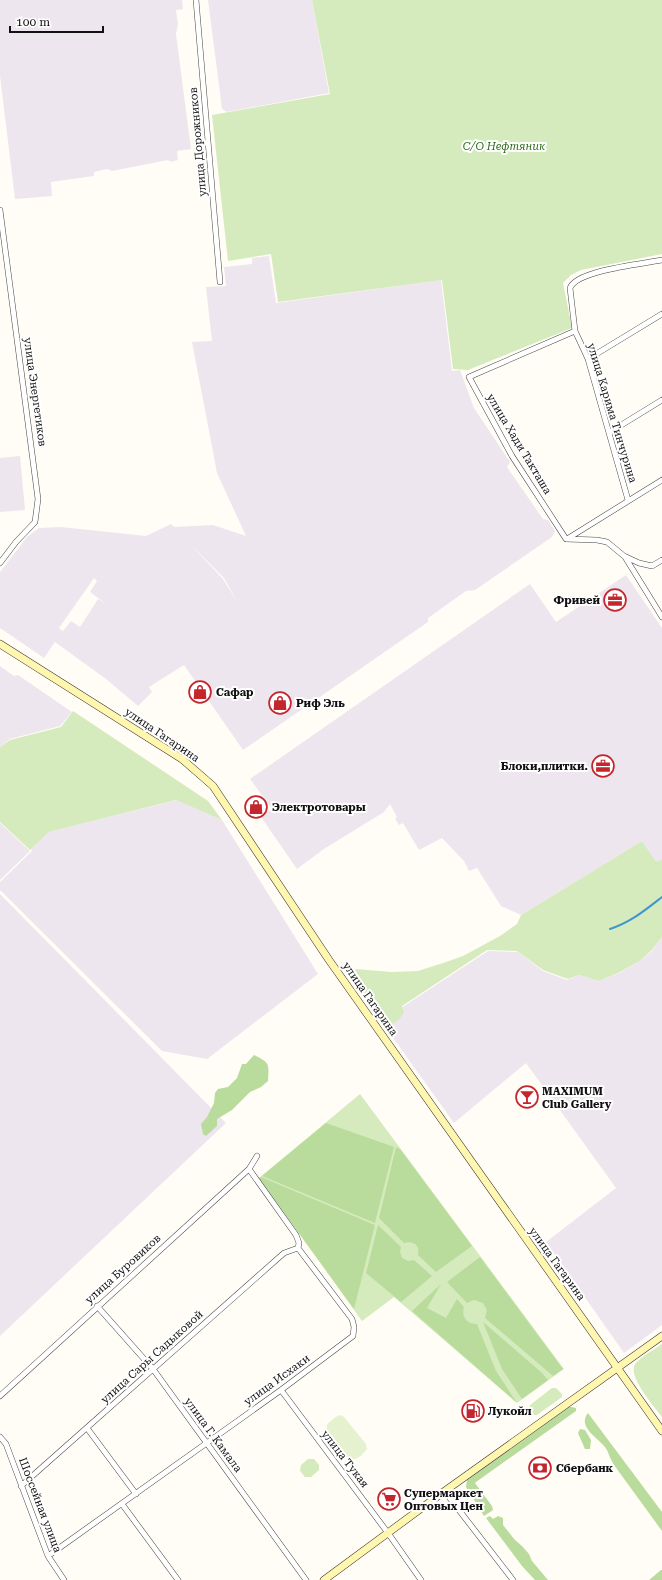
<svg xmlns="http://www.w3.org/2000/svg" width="662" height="1580" viewBox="0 0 662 1580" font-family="'Roboto Serif',serif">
<rect width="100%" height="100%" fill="#fffdf5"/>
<path fill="#eee6ef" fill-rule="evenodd" d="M0 0H182L183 9 176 10 178 24 176 34 191 149 177 151 178 160 171 162 168 160 112 171 107 169 94 172V176L51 182 52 196 15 199 0 76Z
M208 0H312L329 93 227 112 222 109Z
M269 256 276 303 441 280 452 371 460 370 474 408 510 462 507 467 543 519 548 520 555 531 552 537 475 590 466 591 428 618V622L243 750 184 665 149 687 152 692 138 706 106 679 55 642 44 658 0 628V572L27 537 39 528 61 527 146 536 171 524 174 527 213 525 246 536 217 473 192 342 212 341 206 287 226 286 224 267 252 264V258ZM188 542 224 578 238 603 223 579ZM94 578 97 581 90 592 106 604 98 599 80 627 71 621 63 631 59 628Z
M20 456 25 510 0 512V458Z
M626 575 662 628V859L656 863 642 841 521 915 501 906 477 868 469 871 464 861 442 838 419 850 403 823 399 825 395 819 397 817 390 804 384 812 324 849 297 869 261 817 272 809 250 779 530 584 556 622Z
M0 666 14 676 18 675 72 712 60 726 10 739 0 747Z
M177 800 222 820 318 974 207 1059 162 1051 0 890V882L32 851 31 849 49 832Z
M0 823 30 851 0 880Z
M0 894 226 1123 0 1336Z
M662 937V1325L624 1353 546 1242 616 1188 526 1063 454 1123 381 1021 488 951 518 952 543 971 567 980 579 975 599 981 619 973 640 961 652 951Z"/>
<path fill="#d5ebbd" d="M312 0H662V254L581 270 571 275 563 283 572 328 468 370 453 369 442 280 278 302 271 254 228 261 212 115 330 94Z
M73 711 208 801 222 820 176 800 49 832 30 850 0 822V747L10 740 61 727Z
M642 841 656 862 662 859V937L652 950 640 961 618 973 599 981 579 975 568 979 543 970 517 951 487 950 402 1006 404 1012C399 1022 391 1028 381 1021L352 979V973L356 969 391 972 418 971 446 962 463 956 500 936 517 924 521 915Z
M360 1094 564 1369 517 1403 394 1297 362 1321 259 1178Z
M662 1344V1417C655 1407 625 1374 636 1363 643 1355 654 1350 662 1344Z
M552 1388H556L562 1394V1397L537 1415H534L530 1408V1405Z
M308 1459H314L319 1465V1470L311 1477H305L300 1471 301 1465Z"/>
<path fill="#b9dc9c" d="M254 1055C270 1063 269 1063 268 1081L261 1087 250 1092 232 1110 217 1119V1126L206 1136 203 1134 201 1124 207 1117 214 1103 215 1093 218 1089 228 1087 237 1078 242 1064H246Z
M326 1123 394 1147 375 1223 262 1176Z
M396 1147 400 1149 472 1246 436 1272 418 1255C420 1246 414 1240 404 1243L379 1218Z
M261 1177 375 1225 354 1309 259 1178Z
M378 1225 401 1247 400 1252 402 1258 408 1261 414 1260 432 1276 401 1302 366 1273Z
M480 1257 563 1369 553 1376 485 1318 487 1310 483 1303 474 1300 467 1303 447 1282Z
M441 1284 427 1308 446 1318 457 1299 464 1307C461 1317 467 1324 477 1324L496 1371 517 1403 412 1311Z
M483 1322 542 1373 548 1380 522 1399 502 1369Z
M567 1406 576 1408V1411L476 1482 475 1483 492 1506 493 1510 484 1516 466 1487 467 1480Z
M588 1413 662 1512V1531L614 1465C611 1460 609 1455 607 1450 601 1439 576 1428 588 1413Z
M580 1429 585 1430 591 1440 590 1449H585L578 1433Z
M490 1516 493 1519 498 1516 503 1518V1525L515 1540 522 1546 529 1554 532 1561 548 1580H535L522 1566 486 1518Z
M661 1570H662V1580H649Z"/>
<path fill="#e6f2cf" d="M341 1415 344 1417 366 1444 367 1449C362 1455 356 1462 348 1458L327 1431V1424L337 1416Z"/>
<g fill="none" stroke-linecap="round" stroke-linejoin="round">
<path stroke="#3f96cf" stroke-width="2" d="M610 929C631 922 644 911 662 897"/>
<g stroke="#444" stroke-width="6">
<path id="street" d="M196 0 220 282
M0 210 38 499 35 522 16 542 0 563
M575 331 469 377 512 456 566 539 597 540 607 542 624 556 639 563 652 566 662 560
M588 359 662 314
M610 432 662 400
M628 500 588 359 575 331 570 288C577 270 643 264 662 260
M567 539 662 480
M625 557 662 617
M97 1306 153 1369 306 1580
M281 1390 388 1533 421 1580
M0 1396 249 1169 257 1156
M87 1428 136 1494
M0 1437 6 1444 48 1556 64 1580
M21 1486 284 1253 298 1248
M445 1492 513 1580
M122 1504 178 1580
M48 1556 281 1390 353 1336 354 1327 352 1319 298 1248 299 1243 296 1235 249 1169"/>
</g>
<g stroke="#333" stroke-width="8">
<path id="secondary" d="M0 644 182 759 213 786 329 960 662 1431
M324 1580 442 1493 662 1336"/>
</g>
<use href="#street" stroke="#fff" stroke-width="5"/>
<use href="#secondary" stroke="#fff6b0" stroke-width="7"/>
</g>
<defs>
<g id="office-ring" transform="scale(1.15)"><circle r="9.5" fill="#fff" stroke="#c4262e" stroke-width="1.5"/><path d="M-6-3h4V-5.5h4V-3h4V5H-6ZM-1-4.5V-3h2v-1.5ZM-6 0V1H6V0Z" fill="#c4262e"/></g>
<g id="shop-ring" transform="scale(1.15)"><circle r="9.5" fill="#fff" stroke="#c4262e" stroke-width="1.5"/><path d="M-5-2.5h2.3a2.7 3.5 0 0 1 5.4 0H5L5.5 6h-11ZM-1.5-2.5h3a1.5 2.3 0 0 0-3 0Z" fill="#c4262e"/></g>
<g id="bar-ring" transform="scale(1.15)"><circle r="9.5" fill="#fff" stroke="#c4262e" stroke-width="1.5"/><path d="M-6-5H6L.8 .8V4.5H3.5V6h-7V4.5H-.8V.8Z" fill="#c4262e"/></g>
<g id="fuel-ring" transform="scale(1.15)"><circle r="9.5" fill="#fff" stroke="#c4262e" stroke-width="1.5"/><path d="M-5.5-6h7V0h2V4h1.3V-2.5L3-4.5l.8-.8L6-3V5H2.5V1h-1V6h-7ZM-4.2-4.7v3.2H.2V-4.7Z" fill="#c4262e"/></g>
<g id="bank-ring" transform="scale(1.15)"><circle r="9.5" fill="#fff" stroke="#c4262e" stroke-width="1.5"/><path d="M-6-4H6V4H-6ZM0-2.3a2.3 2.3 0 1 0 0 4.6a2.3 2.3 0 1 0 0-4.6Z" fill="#c4262e"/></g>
<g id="supermarket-ring" transform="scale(1.15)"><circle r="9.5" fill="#fff" stroke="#c4262e" stroke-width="1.5"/><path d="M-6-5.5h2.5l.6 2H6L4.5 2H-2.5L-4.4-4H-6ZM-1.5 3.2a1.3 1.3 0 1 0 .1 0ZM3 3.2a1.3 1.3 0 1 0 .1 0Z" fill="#c4262e"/></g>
</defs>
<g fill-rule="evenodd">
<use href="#office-ring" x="615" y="600"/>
<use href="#shop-ring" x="200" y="692"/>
<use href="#shop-ring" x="280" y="703"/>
<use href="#office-ring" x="603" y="766"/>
<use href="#shop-ring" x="256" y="807"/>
<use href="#bar-ring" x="527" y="1097"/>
<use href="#fuel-ring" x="473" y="1411"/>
<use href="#bank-ring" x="540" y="1468"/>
<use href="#supermarket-ring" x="389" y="1499"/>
</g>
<g text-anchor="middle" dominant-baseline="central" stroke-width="4" stroke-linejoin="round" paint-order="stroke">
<g font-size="11" fill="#111" stroke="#fff">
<text transform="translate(198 142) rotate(-95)">улица Дорожников</text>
<text transform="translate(35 392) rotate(82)">улица Энергетиков</text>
<text transform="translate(612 413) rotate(73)">улица Карима Тинчурина</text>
<text transform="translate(519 444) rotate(59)">улица Хади Такташа</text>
<text transform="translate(162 735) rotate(34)">улица Гагарина</text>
<text transform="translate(370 999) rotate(55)">улица Гагарина</text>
<text transform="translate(557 1264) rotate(54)">улица Гагарина</text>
<text transform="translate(123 1269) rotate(-42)">улица Буровиков</text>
<text transform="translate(152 1357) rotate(-42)">улица Сары Садыковой</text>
<text transform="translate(277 1380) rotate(-36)">улица Исхаки</text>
<text transform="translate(213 1435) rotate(54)">улица Г. Камала</text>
<text transform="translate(345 1459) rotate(52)">улица Тукая</text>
<text transform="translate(40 1505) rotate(69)">Шоссейная улица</text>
</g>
<g font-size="11" font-style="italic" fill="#2f6b1f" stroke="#fff">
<text x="504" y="146">С/О Нефтяник</text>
</g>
<g font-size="11" font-weight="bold" fill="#111" stroke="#fff" text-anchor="start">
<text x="600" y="600" text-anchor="end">Фривей</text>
<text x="216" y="692">Сафар</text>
<text x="296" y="703">Риф Эль</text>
<text x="588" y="766" text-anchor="end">Блоки,плитки.</text>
<text x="272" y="807">Электротовары</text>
<text x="542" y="1091">MAXIMUM<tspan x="542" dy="13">Club Gallery</tspan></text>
<text x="488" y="1411">Лукойл</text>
<text x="556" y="1468">Сбербанк</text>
<text x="404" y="1493">Супермаркет<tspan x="404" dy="13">Оптовых Цен</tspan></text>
</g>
</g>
<path d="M10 26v6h93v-6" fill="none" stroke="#111111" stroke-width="2"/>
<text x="16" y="26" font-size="12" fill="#111111" stroke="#ffffff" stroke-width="3" paint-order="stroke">100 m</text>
</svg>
